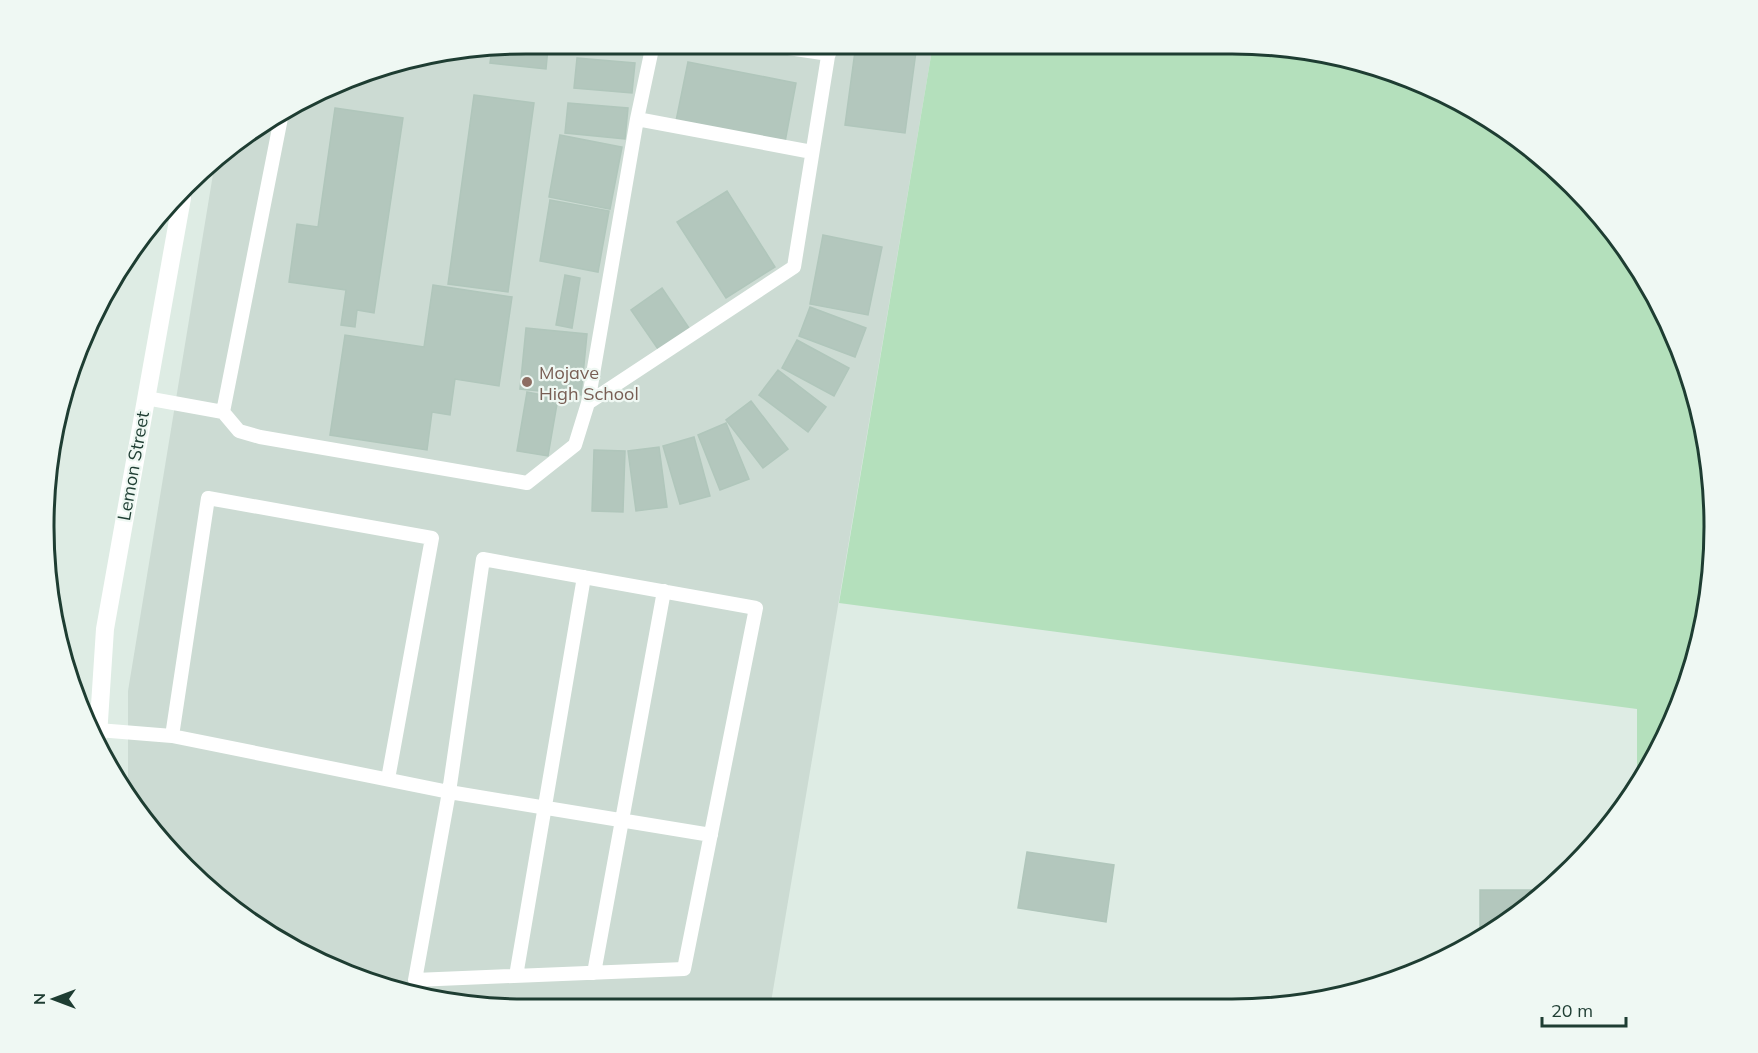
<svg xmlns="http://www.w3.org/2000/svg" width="1758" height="1053" viewBox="0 0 1758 1053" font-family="Mulish,sans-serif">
<rect width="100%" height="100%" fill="#deece4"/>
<path fill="#ccdbd3" d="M526 44H933L770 1008H495L371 984 258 928 143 820 128 792V691L215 162 233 143 372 69Z"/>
<path fill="#b4e0bc" d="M933 44 1263 45 1387 69 1500 125 1573 185 1633 258 1678 342 1705 433 1714 527 1705 621 1678 712 1637 787V709L839 603Z"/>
<path fill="#b3c7bd" stroke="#b0c6bb" stroke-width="1.5" d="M856 44H917L905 133 845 125Z
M519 45 548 48 546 69 490 63 492 49Z
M577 58 635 63 632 93 574 88Z
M688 62 796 83 785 142 676 121Z
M474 95 534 103 508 292 448 284Z
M568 103 628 108 625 139 565 133Z
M335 108 403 118 374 313 357 310 355 327 341 325 346 290 289 282 297 224 318 227Z
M560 135 622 147 610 209 549 197Z
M727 191 775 267 726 298 677 222Z
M550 200 609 211 598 272 540 261Z
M823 235 882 247 868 315 810 304Z
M565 275 580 278 572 328 556 325Z
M433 285 512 297 499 386 455 379 450 415 432 412 427 450 330 435 345 335 424 347Z
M662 288 691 331 660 352 631 310Z
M810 307 866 328 855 357 799 336Z
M526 328 587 334 581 395 520 389Z
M797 340 849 368 834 396 782 368Z
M778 370 826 407 808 432 759 395Z
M527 392 558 398 548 456 517 451Z
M751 401 788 449 763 468 726 420Z
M726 423 749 479 720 490 698 435Z
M694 437 710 496 680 504 663 446Z
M659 447 667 507 636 511 628 451Z
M594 450 625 451 623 512 592 511Z
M1027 852 1114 865 1106 922 1018 908Z
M1480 890H1549L1480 940Z"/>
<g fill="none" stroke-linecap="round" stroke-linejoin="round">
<path stroke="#fff" stroke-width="14" d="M760 44 829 54
M637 119 653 44
M146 398 223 412 281 118
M588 403 637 119 812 152
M223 412 239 431 260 437 527 483 575 445 588 403 794 267 830 44
M98 730 172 736 449 792 415 980 684 969 756 608 483 559 449 792 711 835
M172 736 208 498 432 538 388 779
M594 973 664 591
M516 976 584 577"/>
<path stroke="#fff" stroke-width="18" d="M98 736 105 629 182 198"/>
</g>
<circle fill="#8d6e63" stroke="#eff8f3" stroke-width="2" cx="527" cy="382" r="6"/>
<g text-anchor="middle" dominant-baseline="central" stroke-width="4.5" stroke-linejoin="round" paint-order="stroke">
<g font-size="18" fill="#785e54" stroke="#eff8f3" text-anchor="start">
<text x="539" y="372">Mojave<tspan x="539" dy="21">High School</tspan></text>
</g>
<g font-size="18" fill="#1e3d32" stroke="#eff8f3">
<text transform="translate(133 466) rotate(-80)">Lemon Street</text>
</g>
</g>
<path d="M0 0H1758V1053H0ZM526 54H1232A472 472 0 0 1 1704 526V527A472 472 0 0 1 1232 999H526A472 472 0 0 1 54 527V526A472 472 0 0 1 526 54Z" fill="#eff8f3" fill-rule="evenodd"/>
<path fill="none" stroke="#1e3d32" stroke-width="3" d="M526 54H1232A472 472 0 0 1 1704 526V527A472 472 0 0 1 1232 999H526A472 472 0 0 1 54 527V526A472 472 0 0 1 526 54Z"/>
<g transform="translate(54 999) rotate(270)" stroke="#eff8f3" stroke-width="4.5" paint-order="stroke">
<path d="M0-4.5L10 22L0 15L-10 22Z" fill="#1e3d32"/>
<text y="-9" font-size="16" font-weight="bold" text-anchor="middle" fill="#1e3d32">N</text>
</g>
<path d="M1542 1017v9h84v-9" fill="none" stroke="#1e3d32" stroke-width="3"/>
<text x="1551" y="1017" font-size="18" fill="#1e3d32" stroke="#eff8f3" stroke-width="4.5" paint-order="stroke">20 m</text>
</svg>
